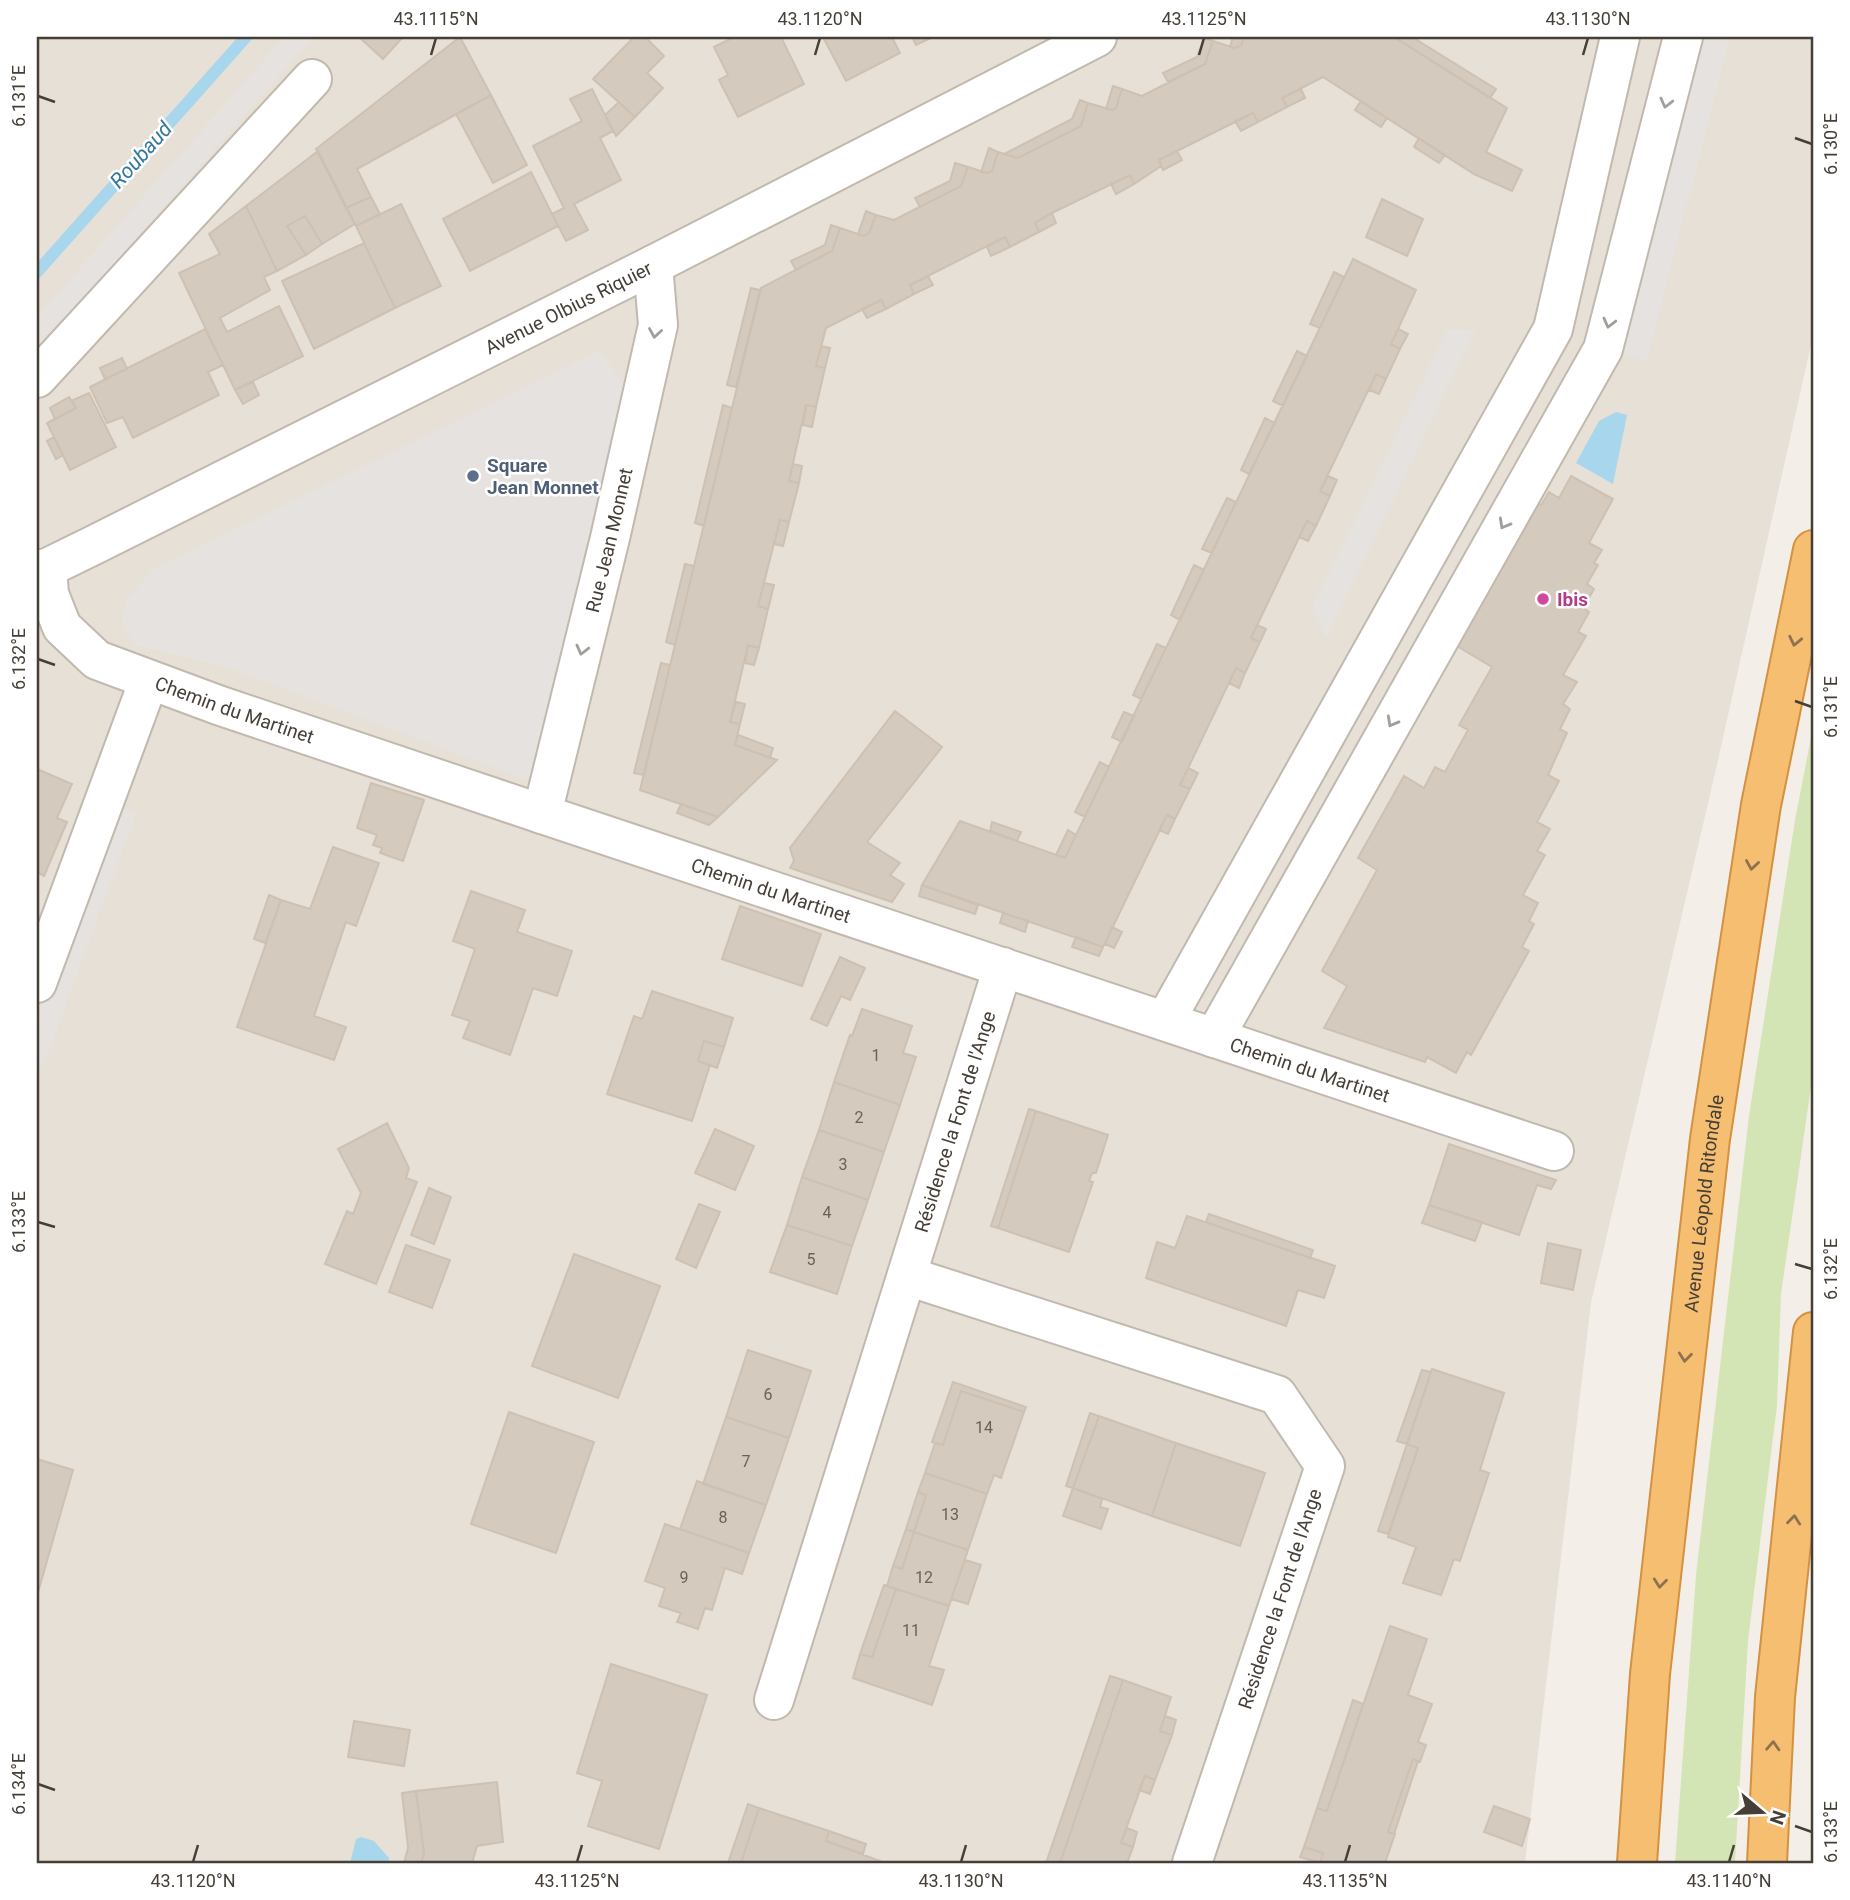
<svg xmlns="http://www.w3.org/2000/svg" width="1850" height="1900" viewBox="0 0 1850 1900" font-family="Roboto,sans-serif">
<rect width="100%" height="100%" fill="#f3efe8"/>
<path fill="#e7e0d7" d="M37 37H1813V336L1714 778 1591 1303 1525 1863H37Z"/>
<path fill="#d3e5b4" d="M1813 727V1073L1781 1294 1777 1405 1748 1641 1735 1863H1675L1696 1575 1749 1116 1795 820Z"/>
<path fill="#e5e2e0" d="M284 37 313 38 37 350V317Z
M1683 37H1730L1647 360 1603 349Z
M1448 329 1475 331 1326 638 1312 608Z
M599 351 624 383 532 782 230 668 135 645 122 623 126 600 154 569Z
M117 808 136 813 50 1048 37 1073V1020Z"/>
<path fill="#a8d6ec" d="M1616 412 1627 415 1613 484 1576 463 1599 421Z
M361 1837 374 1841 389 1858 388 1863H350L356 1839Z"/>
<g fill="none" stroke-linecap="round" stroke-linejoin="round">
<path stroke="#a8d6ec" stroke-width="12" d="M37 272 246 37"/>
</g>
<path fill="#d4cabe" stroke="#cec1b2" stroke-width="2" d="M359 37H403L383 59Z
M460 37 491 95 357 169 371 197 346 208 316 149Z
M634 37H645L664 56 647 73 663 88 635 117 593 79Z
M734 37H781L804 84 738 117 719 80 728 75 714 47Z
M823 37H892L900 53 846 81Z
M912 37H933L916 45Z
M1233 37H1244L1241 46 1234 48 1230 47Z
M1244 37H1394L1507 108 1486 152 1522 170 1512 191 1474 174 1323 77 1282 98 1287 107 1258 122 1253 113 1159 160 1161 166 1134 184 1130 175 1052 213 1035 223 1039 232 1010 247 1005 237 910 285 914 294 886 309 881 300 826 328 816 366 825 368 816 407 806 405 789 481 799 483 789 522 780 520 758 606 768 609 759 648 748 645 730 722 740 724 735 745 777 760 718 817 640 790 761 288 832 251 840 228 864 236 869 233 876 215 894 220 961 186 968 167 987 173 992 171 998 152 1018 158 1081 126 1088 103 1112 110 1116 108 1122 89 1142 96 1205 64 1213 41 1234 48 1241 46Z
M1394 37H1412L1496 89 1490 98Z
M1204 38 1213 41 1205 64 1168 82 1163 73 1197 57Z
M1113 86 1122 89 1116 108 1112 110 1106 109Z
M592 89 613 131 600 138 621 180 574 204 588 230 566 241 552 214 564 208 533 146 582 121 570 99Z
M1301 89 1305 98 1287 107 1282 98Z
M491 95 527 165 493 183 456 114Z
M1080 100 1088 103 1081 126 1018 158 1004 154 1072 119Z
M1361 101 1387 118 1381 127 1355 110Z
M619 102 635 117 616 136 605 115Z
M1253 113 1258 122 1241 131 1235 121Z
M1419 138 1445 155 1439 163 1414 147Z
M989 148 998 152 992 171 987 173 981 172Z
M318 151 355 224 322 244 305 216 287 226 306 255 277 271 246 206Z
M1177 151 1182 160 1163 170 1159 160Z
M955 163 968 167 961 186 920 207 915 198 950 181Z
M531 172 558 226 470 271 443 219Z
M1130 175 1134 184 1116 194 1111 184Z
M371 197 380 214 356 226 346 208Z
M1382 199 1423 219 1407 256 1366 237Z
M401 204 441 286 395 308 356 226Z
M246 206 277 271 264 277 270 290 220 318 227 332 279 306 303 356 235 390 179 273 220 254 209 234Z
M866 211 876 215 869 233 864 236 858 234Z
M1052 213 1056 223 1039 232 1035 223Z
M305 216 322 244 306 255 287 226Z
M831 225 840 228 832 251 796 270 791 261 825 245Z
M1005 237 1010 247 991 256 987 247Z
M364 243 395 308 314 349 282 281Z
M1353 259 1416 290 1391 344 1400 349 1386 379 1376 374 1320 491 1330 496 1316 526 1307 521 1251 638 1260 642 1245 673 1236 668 1180 785 1190 789 1175 819 1167 815 1103 947 922 885 960 821 1065 858Z
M1334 272 1344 277 1320 328 1310 324Z
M928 276 933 285 914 294 910 285Z
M751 288 760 290 736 387 727 385Z
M881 300 886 309 867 318 862 309Z
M205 329 223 365 208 372 219 395 133 438 123 417 107 423 90 387Z
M1398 329 1408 334 1400 349 1391 344Z
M821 346 830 348 825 368 816 366Z
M1297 351 1307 356 1283 406 1273 401Z
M122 358 127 369 105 379 100 368Z
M1376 374 1386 379 1379 394 1369 390Z
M253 382 259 395 243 404 235 390Z
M89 393 116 447 70 470 47 423 76 408 71 401Z
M69 397 76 408 55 419 50 408Z
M723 405 732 408 704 526 695 523Z
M806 405 816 407 812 427 803 425Z
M1265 418 1275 423 1249 474 1241 470Z
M54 437 63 455 56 459 47 441Z
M793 464 802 466 799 483 789 481Z
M1328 476 1337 480 1330 496 1320 491Z
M1571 476 1613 499 1589 543 1602 550 1594 563 1598 565 1587 584 1594 589 1583 608 1589 612 1578 632 1586 636 1563 675 1577 682 1563 704 1570 709 1560 729 1567 733 1548 775 1559 781 1537 822 1550 829 1537 851 1545 855 1523 895 1538 903 1529 921 1534 924 1522 947 1529 951 1471 1055 1467 1052 1456 1073 1427 1057 1425 1062 1324 1028 1347 986 1322 971 1377 870 1358 858 1404 776 1424 788 1435 767 1445 772 1468 730 1459 725 1492 667 1455 645 1534 510 1538 503 1541 505 1549 492 1559 498Z
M1227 498 1236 502 1212 553 1202 549Z
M780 520 789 522 783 546 774 544Z
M1307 521 1316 526 1308 541 1299 537Z
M685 564 694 566 675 645 666 642Z
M1194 565 1204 570 1180 620 1171 615Z
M764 583 774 585 768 609 758 606Z
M1257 625 1266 629 1260 642 1251 638Z
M1157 644 1166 648 1141 699 1133 695Z
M748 645 759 648 754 665 745 663Z
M661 663 670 665 644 775 634 773Z
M1236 668 1245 673 1239 688 1229 683Z
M736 702 745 704 740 724 730 722Z
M895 711 942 747 867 842 900 863 890 875 904 884 892 902 790 868 794 861 790 848Z
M1124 712 1134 716 1122 742 1112 737Z
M738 735 773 748 770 758 735 745Z
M1100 762 1109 767 1085 817 1075 812Z
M1188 768 1198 773 1190 789 1180 785Z
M37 769 72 784 57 818 67 822 44 876 37 872Z
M371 783 424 800 403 861 380 853 382 848 373 845 377 835 357 828Z
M681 804 718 817 709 825 677 813Z
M1167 815 1175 819 1168 834 1159 830Z
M992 822 1021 832 1017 841 990 831Z
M1068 830 1076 835 1065 858 1056 855Z
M333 847 379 863 356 926 346 922 314 1016 346 1027 334 1060 237 1027 281 900 310 909Z
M922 885 978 905 975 914 919 896Z
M471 891 525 910 517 932 572 951 557 996 533 988 510 1055 463 1038 470 1021 452 1015 475 949 453 941Z
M269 895 281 900 265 943 254 939Z
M740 906 821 934 802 986 722 959Z
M1003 913 1028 921 1025 932 1000 923Z
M1112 927 1122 932 1114 948 1105 944Z
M1076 937 1103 947 1099 956 1072 947Z
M840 957 865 968 850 1000 841 996 827 1026 811 1019Z
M652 991 733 1018 724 1047 704 1041 698 1061 710 1065 692 1121 607 1094 634 1016 642 1019Z
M862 1009 912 1026 903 1053 916 1057 900 1105 834 1082 850 1035 852 1036Z
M704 1041 724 1047 717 1068 698 1061Z
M834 1082 900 1105 884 1152 819 1130Z
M1029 1109 1036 1111 998 1228 991 1226Z
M1036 1111 1108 1135 1096 1173H1092L1089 1181 1093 1182 1069 1252 998 1228Z
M387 1123 409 1168 406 1178 417 1182 376 1284 325 1264 347 1211 353 1214 361 1193 338 1149Z
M715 1129 754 1146 735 1190 695 1173Z
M819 1130 884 1152 868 1200 802 1177Z
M1449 1144 1556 1180 1551 1189 1537 1185 1519 1235 1429 1205Z
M802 1177 868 1200 852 1246 787 1225Z
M429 1188 451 1197 434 1244 411 1235Z
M699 1204 720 1212 696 1268 676 1259Z
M1429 1205 1482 1222 1475 1241 1422 1223Z
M1209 1214 1313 1250 1310 1258 1206 1222Z
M1187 1216 1335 1266 1324 1298 1298 1290 1286 1326 1146 1278 1157 1242 1175 1248Z
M787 1225 852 1246 837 1294 770 1272Z
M1548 1243 1581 1250 1573 1290 1541 1283Z
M406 1245 450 1260 432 1308 389 1292Z
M574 1254 660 1286 618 1398 532 1366Z
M748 1350 811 1371 789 1438 726 1417Z
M1432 1369 1504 1393 1480 1470 1489 1473 1460 1561 1454 1559 1441 1595 1403 1583 1416 1547 1388 1537 1418 1448 1407 1444Z
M1422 1370 1431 1372 1407 1444 1397 1441Z
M953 1382 1026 1407 1024 1412 961 1391 943 1445 932 1442Z
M961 1391 1024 1412 1001 1478 994 1475 987 1494 925 1473 935 1443 943 1445Z
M509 1412 594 1442 556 1553 471 1524Z
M1090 1413 1099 1416 1073 1488 1066 1486Z
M1099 1416 1176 1443 1152 1516 1073 1488Z
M726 1417 789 1438 766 1505 703 1484Z
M1176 1443 1265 1473 1240 1546 1152 1516Z
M1407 1444 1418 1448 1388 1534 1378 1531Z
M37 1459 73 1470 37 1596Z
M925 1473 987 1494 968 1550 914 1532 926 1495 918 1492Z
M697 1481 766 1505 749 1553 680 1529Z
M1073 1488 1102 1499 1100 1507 1108 1509 1101 1529 1063 1516Z
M918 1492 926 1495 914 1532 906 1529Z
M665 1524 749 1553 742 1574 725 1568 712 1610 705 1608 698 1629 677 1622 681 1613 659 1606 665 1588 645 1581Z
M906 1529 914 1532 902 1569 893 1566Z
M914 1532 968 1550 949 1606 887 1586 893 1566 902 1569Z
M965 1560 981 1565 968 1604 951 1599Z
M884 1585 896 1589 872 1657 860 1654Z
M896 1589 949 1606 929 1666 944 1670 932 1705 853 1678 860 1654 872 1657Z
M1390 1626 1427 1639 1408 1695 1432 1704 1418 1742 1426 1745 1420 1762 1413 1759 1388 1832 1395 1834 1385 1863H1320L1323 1853 1304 1847 1317 1808 1327 1811Z
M611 1664 707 1695 659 1849 588 1826 602 1781 577 1773Z
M1110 1676 1123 1680 1060 1863H1046Z
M1123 1680 1171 1697 1160 1731 1172 1735 1155 1780 1145 1776 1121 1843 1133 1847 1127 1863H1060Z
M1353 1700 1363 1704 1327 1811 1317 1808Z
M1165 1716 1176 1720 1172 1735 1160 1731Z
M354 1721 410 1730 404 1766 348 1757Z
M1413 1759 1418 1761 1394 1834 1388 1832Z
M1145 1776 1155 1780 1150 1794 1139 1790Z
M497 1782 503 1842 477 1846 472 1863H421L424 1853 416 1791Z
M416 1791 424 1853 421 1863H404L408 1848 402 1793Z
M748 1804 759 1808 741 1863H728Z
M1494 1806 1530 1819 1522 1846 1484 1832Z
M759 1808 829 1831 826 1841 885 1863H741Z
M1127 1828 1137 1832 1133 1847 1121 1843Z
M829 1831 866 1844 863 1854 826 1841Z
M1304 1847 1323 1853 1320 1863 1300 1857Z"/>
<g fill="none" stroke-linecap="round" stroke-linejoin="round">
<g stroke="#c1b9ae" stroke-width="42">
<g id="minor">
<path d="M37 378 312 79"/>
<path id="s1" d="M47 568 49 594 62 627 97 660 218 705 542 814 1554 1151"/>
<path id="s2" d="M37 570 47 568 94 545 653 265 1097 37"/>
<path id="s3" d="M542 814 610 538 658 325 653 265"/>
<path d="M37 983 149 680"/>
<path d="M1165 1021 1553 329 1620 37"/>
<path d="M1214 1038 1603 349 1683 37"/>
<path d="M907 1276 1277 1395 1325 1466 1192 1863"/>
<path id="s4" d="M774 1700 1003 967"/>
</g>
</g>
<g stroke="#d49141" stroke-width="42">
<g id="highway">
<path id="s5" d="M1637 1863 1650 1674 1710 1139 1761 805 1813 550"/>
<path d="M1767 1863 1775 1697 1813 1332"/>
</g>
</g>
<use href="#minor" stroke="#fff" stroke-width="38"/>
<use href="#highway" stroke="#f5be71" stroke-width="38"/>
</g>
<defs><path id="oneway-chevron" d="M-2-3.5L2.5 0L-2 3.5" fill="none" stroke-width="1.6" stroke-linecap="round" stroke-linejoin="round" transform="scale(1.75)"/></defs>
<g stroke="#a29f9b">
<use href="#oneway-chevron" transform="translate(1666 103) rotate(104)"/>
<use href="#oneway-chevron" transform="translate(1609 323) rotate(104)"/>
<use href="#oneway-chevron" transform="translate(655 333) rotate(99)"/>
<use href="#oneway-chevron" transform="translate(1504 524) rotate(119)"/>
<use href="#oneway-chevron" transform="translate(582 650) rotate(104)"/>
<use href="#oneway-chevron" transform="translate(1392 722) rotate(119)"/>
</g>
<g stroke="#8c724e">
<use href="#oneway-chevron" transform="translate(1795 641) rotate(102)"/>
<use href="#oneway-chevron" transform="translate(1752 865) rotate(99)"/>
<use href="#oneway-chevron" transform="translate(1685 1357) rotate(96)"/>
<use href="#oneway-chevron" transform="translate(1794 1520) rotate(-84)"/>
<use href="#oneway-chevron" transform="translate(1660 1583) rotate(96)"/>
<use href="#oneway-chevron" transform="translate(1773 1746) rotate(-87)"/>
</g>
<path fill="none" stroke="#463f37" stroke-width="2.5" d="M431 55 436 38M815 55 820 38M1199 55 1204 38M1583 55 1588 38M38 96 55 102M1795 138 1812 144M38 659 55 665M1795 701 1812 707M38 1222 55 1227M1795 1264 1812 1269M38 1784 55 1790M1795 1826 1812 1832M193 1862 198 1845M577 1862 582 1845M961 1862 966 1845M1345 1862 1350 1845M1729 1862 1734 1845"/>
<circle fill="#5c6f8a" stroke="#fff" stroke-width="2.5" cx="473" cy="476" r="7"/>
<circle fill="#d1479c" stroke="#fff" stroke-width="2.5" cx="1543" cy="599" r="7"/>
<g text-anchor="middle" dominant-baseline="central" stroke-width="5" stroke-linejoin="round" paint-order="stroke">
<g font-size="16" fill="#6a6259">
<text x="876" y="1055">1</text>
<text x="859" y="1117">2</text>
<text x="843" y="1164">3</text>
<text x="827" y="1212">4</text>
<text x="811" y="1259">5</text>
<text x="768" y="1394">6</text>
<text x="984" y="1427">14</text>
<text x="746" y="1461">7</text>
<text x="950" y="1514">13</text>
<text x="723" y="1517">8</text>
<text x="684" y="1577">9</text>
<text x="924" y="1577">12</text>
<text x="911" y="1630">11</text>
</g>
<g font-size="19" fill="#463f37" stroke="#fff">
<text stroke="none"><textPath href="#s2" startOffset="593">Avenue Olbius Riquier</textPath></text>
<text stroke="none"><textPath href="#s3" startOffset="282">Rue Jean Monnet</textPath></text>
<text stroke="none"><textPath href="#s1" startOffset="256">Chemin du Martinet</textPath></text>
<text stroke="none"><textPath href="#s1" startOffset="822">Chemin du Martinet</textPath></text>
<text stroke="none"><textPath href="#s1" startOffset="1390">Chemin du Martinet</textPath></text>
<text stroke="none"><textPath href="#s4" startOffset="606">Résidence la Font de l'Ange</textPath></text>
<text stroke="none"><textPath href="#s5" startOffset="663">Avenue Léopold Ritondale</textPath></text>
<text transform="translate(1280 1599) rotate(-72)">Résidence la Font de l'Ange</text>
</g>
<g font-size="19" font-weight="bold" fill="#4e5e75" stroke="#fff" text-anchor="start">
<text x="487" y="465">Square<tspan x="487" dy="22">Jean Monnet</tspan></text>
</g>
<g font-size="19" font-weight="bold" fill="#b23c85" stroke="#fff" text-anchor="start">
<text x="1557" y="599">Ibis</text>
</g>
<g font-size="21" font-style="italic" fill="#32799c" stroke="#fff">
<text transform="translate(141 155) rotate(-48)">Roubaud</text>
</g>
</g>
<rect width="1850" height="1900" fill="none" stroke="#ffffff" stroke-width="77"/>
<g transform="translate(1762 1812) rotate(109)" stroke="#ffffff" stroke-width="5" paint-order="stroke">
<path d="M0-5L12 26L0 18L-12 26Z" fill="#463f37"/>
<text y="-10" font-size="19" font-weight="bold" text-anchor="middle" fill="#463f37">N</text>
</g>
<rect x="38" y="38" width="1774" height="1824" fill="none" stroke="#463f37" stroke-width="2.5"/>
<g font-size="18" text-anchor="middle" fill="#463f37">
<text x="436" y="25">43.1115°N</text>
<text x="820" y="25">43.1120°N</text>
<text x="1204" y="25">43.1125°N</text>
<text x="1588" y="25">43.1130°N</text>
<text transform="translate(19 96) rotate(-90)" y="6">6.131°E</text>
<text transform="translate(1831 144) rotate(-90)" y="6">6.130°E</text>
<text transform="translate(19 659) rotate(-90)" y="6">6.132°E</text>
<text transform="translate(1831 707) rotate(-90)" y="6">6.131°E</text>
<text transform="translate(19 1222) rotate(-90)" y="6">6.133°E</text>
<text transform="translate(1831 1269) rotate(-90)" y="6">6.132°E</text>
<text transform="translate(19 1784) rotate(-90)" y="6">6.134°E</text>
<text transform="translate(1831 1832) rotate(-90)" y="6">6.133°E</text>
<text x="193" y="1887">43.1120°N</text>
<text x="577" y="1887">43.1125°N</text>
<text x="961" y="1887">43.1130°N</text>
<text x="1345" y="1887">43.1135°N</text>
<text x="1729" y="1887">43.1140°N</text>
</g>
</svg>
